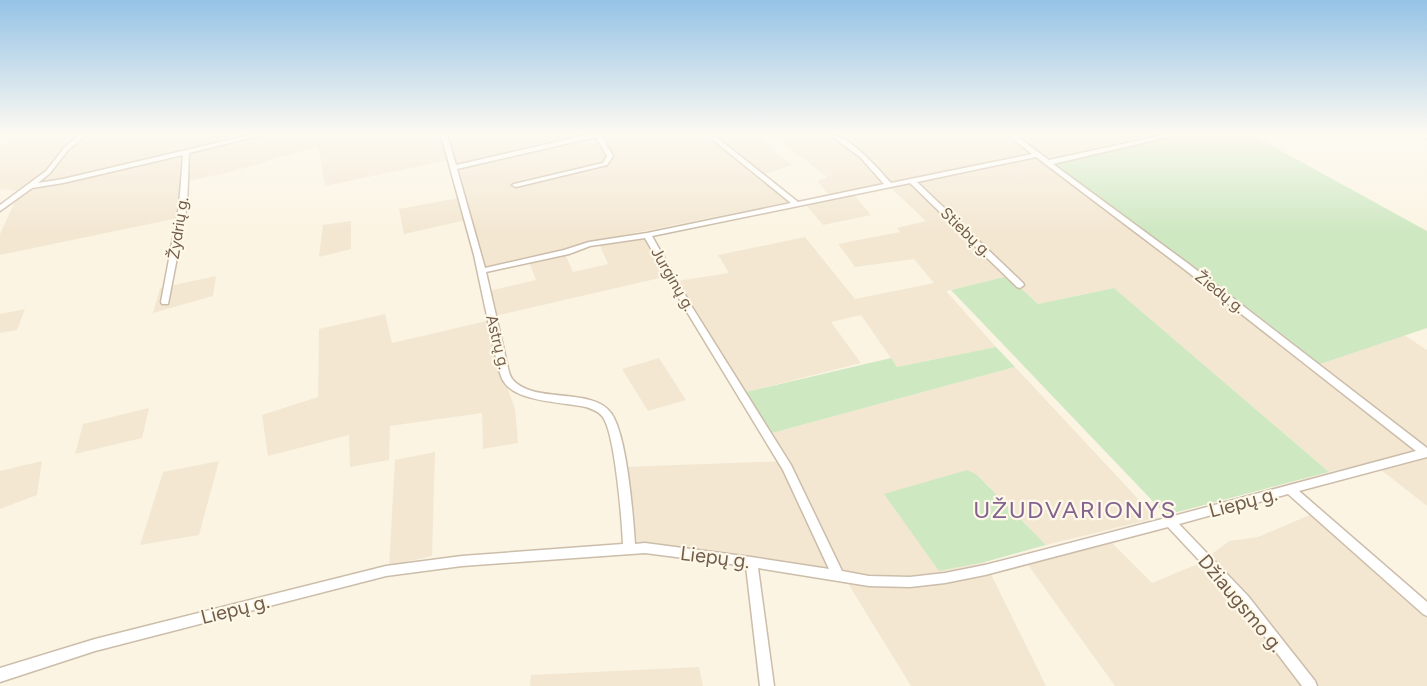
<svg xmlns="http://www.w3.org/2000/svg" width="1427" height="686" viewBox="0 0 1427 686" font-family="Figtree,sans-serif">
<rect width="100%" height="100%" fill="#fbf4e3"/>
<path fill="#f3e7d2" d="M0 135H590L459 166 454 159 325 186 318 146 227 173 182 182 178 218 0 255V234L20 191 0 189V145L8 139 0 138Z
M603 135H755L792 165 758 176 788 200V202L610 238 485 267 457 172 459 170Z
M773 135H1158L1049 161 1192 267 1317 365 1404 335 1427 350V506L1371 462 1329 472 1114 288 1038 304 1008 276 946 291 996 347 897 367 861 315 831 322 861 363 746 392 677 281 729 273 718 255 805 237 855 299 934 283 914 259 855 267 838 244 900 232 897 228 926 221 890 187 854 195 871 215 823 225 807 206 833 199 817 181 827 177Z
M459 198 466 220 404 234 399 209Z
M351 221V249L319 257 323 225Z
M643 237 664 277 495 316 489 291 536 280 529 262 565 254 573 272 608 264 599 244Z
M216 276 213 296 153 313 160 288Z
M25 309 17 330 0 333V314Z
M385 314 392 343 491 320 505 381 515 409 518 443 483 449 482 413 390 426 389 460 350 467 349 435 268 456 262 415 318 397 319 329Z
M659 358 686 400 648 411 622 369Z
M1015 367 1156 518 1046 545 977 475 885 494 939 571 985 562 1046 686H911L839 569 635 543 624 467 786 461 772 433Z
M149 408 142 438 75 454 83 424Z
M435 452 432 556 389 566 395 460Z
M42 461 37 495 0 509V471Z
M219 461 199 535 140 545 163 472Z
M1319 511 1427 604V686H1115L1028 565 1112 543 1152 583 1200 563 1229 541 1258 537Z
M699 667 703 686H530L531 675Z"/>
<path fill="#cee8c2" d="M1181 135H1252L1427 231V328L1317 365 1192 267 1053 164Z
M1008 276 1038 304 1114 288 1329 472 1166 515 951 290Z
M996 347 1015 367 772 433 746 392 891 358 897 367Z
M967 470 977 475 1046 545 985 562 939 571 884 494Z"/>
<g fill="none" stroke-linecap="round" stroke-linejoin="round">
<g stroke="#ccbdaa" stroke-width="3">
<path id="minor" d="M80 135H87L69 149 50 173 38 183 63 179 250 135H262L189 153 187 206 168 304H162L161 302 179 206 183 155 63 183 32 188 0 211V205L46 171 65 147Z
M441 135H447L456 165 587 135H601L613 156 607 165 516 187 512 185 514 184 603 163 607 156 596 137 457 169 485 268 564 250 589 242 647 233 791 203 707 135H714L798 202 884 184 860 157 830 135C850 135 878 169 891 183L1032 154 1008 135H1015L1049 160 1164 135H1176L1053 164 1190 265 1427 448V457L1299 491 1427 602V616L1423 614 1288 494 1179 524 1248 596 1315 681 1317 686H1302L1240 604 1168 527 985 575 945 583 910 587 869 586 758 568 774 686H760L746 566 645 553 462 566 386 576 95 651 0 682V668L95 639 386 566 462 556 623 544C622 522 615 430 602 416 598 411 592 409 586 407 563 402 517 402 504 382 501 378 500 372 498 368L474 255ZM1036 157 1184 269 1416 451 1166 518 985 565 945 573 910 577 869 576 842 571 791 465 692 307 652 236 910 183 1017 287 1020 288 1024 285 1023 283 917 182ZM645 238 684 307 783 470 829 569 751 557 645 543 635 544C633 515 627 435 611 413 593 387 534 404 513 380 510 377 509 372 508 368L486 272 569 254 590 246Z
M1420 135H1427V139Z"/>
</g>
<use href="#minor" fill="#fff" fill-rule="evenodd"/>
</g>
<linearGradient id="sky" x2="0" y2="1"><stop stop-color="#95c3e6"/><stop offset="0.58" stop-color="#fdfaf2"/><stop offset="1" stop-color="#fdfaf2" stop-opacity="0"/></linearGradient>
<rect width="1427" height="231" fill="url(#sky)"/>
<g text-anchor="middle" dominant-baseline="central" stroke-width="4.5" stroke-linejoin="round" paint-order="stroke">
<g font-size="16" fill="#725d4a" stroke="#fef8e9">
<text transform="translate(178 228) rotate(-81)">Žydrių g.</text>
<text transform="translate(966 232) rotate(44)">Stiebų g.</text>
<text transform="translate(673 279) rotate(60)">Jurginų g.</text>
<text transform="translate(1220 292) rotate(38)">Žiedų g.</text>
<text transform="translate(498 342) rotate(76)">Astrų g.</text>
</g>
<g font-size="20" fill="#725d4a" stroke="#fef8e9">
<text transform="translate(1243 502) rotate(-15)">Liepų g.</text>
<text transform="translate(715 557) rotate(7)">Liepų g.</text>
<text transform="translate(1241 603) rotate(50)">Džiaugsmo g.</text>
<text transform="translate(235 609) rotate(-14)">Liepų g.</text>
</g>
<g font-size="24" letter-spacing="1.5" fill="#84628f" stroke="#fef8e9">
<text x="1075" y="509">UŽUDVARIONYS</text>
</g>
</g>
</svg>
